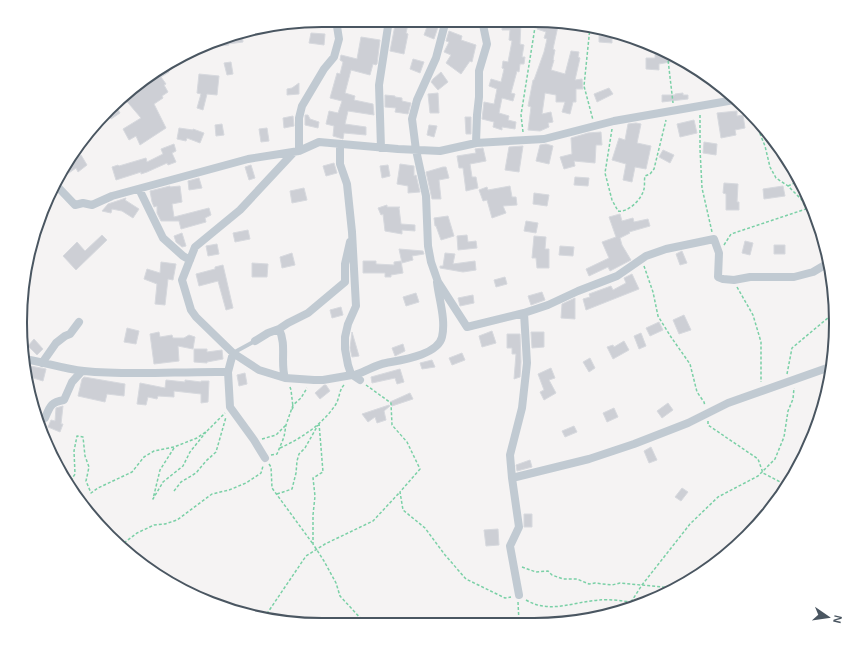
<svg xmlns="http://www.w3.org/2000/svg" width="856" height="645" viewBox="0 0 856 645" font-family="Arial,sans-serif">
<rect width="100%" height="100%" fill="#f5f3f3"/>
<path fill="#cdcfd5" stroke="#d7d9de" d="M396 20H409L406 33 408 34 404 54 390 51Z
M502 21 521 22 520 44 524 45 522 57H525L524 64H520L519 72 517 71 511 93 515 94 513 101 502 98 499 113 509 116 508 120 516 122 515 129 502 127V130L493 127 494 122 482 119 484 102 494 104 497 89 489 86 491 79 501 82 504 69 502 68 503 61 508 62 512 41 509 40 510 30H502Z
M539 21 558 26 553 49 555 50 553 60H554L551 70 565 74 571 51 579 52 578 57 580 58 575 80 582 79 583 89H576V102H573L570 114 562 112 565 102H556V95L545 93 542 114 551 112 553 122 548 123 549 127 540 131 528 130 531 107 528 106 533 80H534L544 52 547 39 544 38 546 32 537 29Z
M428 24 438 27 434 39 424 35Z
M242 31 243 42 228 44 229 45 208 47V45Z
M449 31 462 36 461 40 476 45 472 62 470 61 461 74 446 63 451 55 444 52 449 42 446 41Z
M311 33 325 34 324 45 309 43Z
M599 36H612V43L599 42Z
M361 37 380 40 377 64 376 65 373 64 370 75 351 70 345 93 355 96 354 100 373 104 374 115 348 111 345 124 366 127V135L344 133 343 139 333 136 334 126 326 124 329 111 338 113 342 101 330 98 337 73 340 74 343 62 340 60 341 55 357 59Z
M655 47 668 51 681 60 659 64V70L646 69V58H655Z
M413 59 424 62 420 73 410 69Z
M231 62 233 74 227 75 224 63Z
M167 64 169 72 161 77 166 84 164 85 168 92 162 96 163 98 154 104 166 128 140 145 136 136 129 140 123 129 141 118 124 98 154 79 152 75Z
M441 72 448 82 438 90 431 82 433 79Z
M199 74 219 76 217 95 207 94 203 110 197 108 201 94 197 93Z
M299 83V94L287 95V89L292 88Z
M609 88 613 94 597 102 594 94Z
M438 93 439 113H430L428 94Z
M683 93V95H688V99L662 102V95H675V94Z
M385 95 395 96V97L402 98V101L411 103 408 114 395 112 396 108 385 107Z
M115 104 120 113 111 119 106 112Z
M737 111V116L743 115 745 128 735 130 736 135 721 138 717 113Z
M305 115H308L310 119 319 122 318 128 305 125Z
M293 116 294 126 284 128 283 118Z
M465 117H471V134H466Z
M694 120 697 133 680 137 677 124Z
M636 123 641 124 637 143 651 146 646 169 635 167 632 182 623 180 626 164 612 160 619 138 625 140 628 124Z
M222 124 224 135 216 136 215 125Z
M429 125 437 126 434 137 427 135Z
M179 128 193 130V129L204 133 200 143 187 138 186 141 177 139Z
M267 128 269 141 261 142 259 129Z
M601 132 602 145H596L595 163 574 161 575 166 564 169 560 157 572 154 571 138 588 133Z
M704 142 717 144 716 155 703 153Z
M174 144 176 151 172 153 176 162 168 165 167 163 147 172 141 174V172L116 180 112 167 118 165 119 166 146 158 147 162 163 154 161 149Z
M546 144 553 146 549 164 536 161 540 145Z
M523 146 519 172 505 170 509 147Z
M483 148 486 161 470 164 472 177H476L478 188 466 191 463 168H459L457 156 476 153 475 149Z
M663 150 674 155 670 163 659 157Z
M81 155 87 165 78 172 76 168 59 180 58 179 70 162Z
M334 163 337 173 326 176 323 166Z
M400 164 414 166V176L416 175 420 192 408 193V186L397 184Z
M251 165 255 178 249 180 245 167Z
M388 165 390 176 382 178 380 166Z
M443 167H446L449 178 439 180 441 199H432L426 172Z
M575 177 589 178 588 186 574 185Z
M199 178 202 188 189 190 188 181Z
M724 183 738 184 737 202H739V210H726V194L723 193Z
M170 186V187L180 186 182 202 172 204 174 217 209 208 211 215 205 218 206 222 181 229 179 221H161L157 213V206L154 207 152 202 150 191Z
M510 186 512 197H516L517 205 503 206 506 213 492 218 487 200 483 201 479 190 487 187 488 190Z
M783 186 785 196 764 199 763 189Z
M304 188 307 200 292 203 290 191Z
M534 193 549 195 547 206 533 204Z
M126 198 125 200 139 209 133 218 122 211 112 209 111 213 102 211 108 204Z
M387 205V207H400L399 208 401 224 415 225V231L402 230V234L385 231 383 214 381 215 378 208Z
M620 214 622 221 633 218 634 222 648 219 650 226 629 232 630 233 620 238 622 245 631 260 610 271 608 267 589 276 586 269 609 258 602 242 616 237 609 217Z
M448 216 454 236 441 240 436 226H435L434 218Z
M526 221 538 223 536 233 524 231Z
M248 230 250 239 235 242 233 233Z
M182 233 186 246 182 247 176 242 174 236Z
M102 235 107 240 76 270 63 256 77 242 85 251Z
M467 235 468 242 476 241 477 248 458 250 457 236Z
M534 236 546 237 545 249H549V268H537L536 258H532Z
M745 241 753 243 750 255 742 253Z
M217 244 219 254 208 256 206 246Z
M774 245H785V254H774Z
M560 246 574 247 573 256 559 255Z
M399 249 423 251 424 254 412 256 413 260 402 263Z
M682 251 687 263 680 265 676 254Z
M292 253 295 265 282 268 280 257Z
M445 253 455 254 453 264 475 261 476 270 463 272 440 268V266H443Z
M363 261H376V264L394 265V262L401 261 403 273 391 275V277H385V273H363Z
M161 262 176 264 173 280 168 279 165 305 155 304 157 284 144 279 147 269 160 273Z
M252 263 268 264 267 277H252Z
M223 265 233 308 226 310 218 281 199 286 196 274 215 269V267Z
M632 274 639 289 586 310 583 299 590 297 589 294 611 286 613 290 626 283 624 278Z
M505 277 507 284 496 287 494 280Z
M542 292 545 300 531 305 528 296Z
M416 293 419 302 406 306 403 297Z
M473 295 474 303 460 306 458 298Z
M575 298V319L561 318 562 304Z
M341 307 343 315 332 318 330 310Z
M684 315 691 330 679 334 673 320Z
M659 322 663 330 650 336 646 328Z
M127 328 139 331 136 344 124 342Z
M492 331 496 343 482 347 479 336Z
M159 332 160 337 172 335 173 338H184L189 335 195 337 193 349 178 346 179 361 154 364 150 334Z
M352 332 359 356 352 357 350 348Z
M531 332H544V347L532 348Z
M641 333 646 346 639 349 634 336Z
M507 334H520L521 362 520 377 514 379 516 354H512V348H507Z
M34 339 43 349 37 355 28 346Z
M624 341 629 350 613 359 607 347 613 345 614 347Z
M403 344 405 351 395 356 392 348Z
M194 349H207V352L222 350 223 359 207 362V363L194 362Z
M462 353 465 360 452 365 449 358Z
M590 358 595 368 589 372 583 362Z
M432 360 435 367 422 369 420 363Z
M25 365 46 369 43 381 27 376Z
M551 368 555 378 549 380 556 393 544 400 540 392 544 390 538 374Z
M400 369 404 382 397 384 395 378 372 383 371 377Z
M245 373 247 384 239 386 237 375Z
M84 377 125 384 124 396 107 394 105 402 78 396 82 379Z
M166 380 185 382V380L201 382V381H209L208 402 201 403V394L174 391V397L158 396 157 399 148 397 146 405 137 404 140 383 165 388Z
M324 385H326L330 391 320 399 315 393Z
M410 393 413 399 392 406 390 402Z
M668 403 673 410 662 418 657 411Z
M389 405 390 406 384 411 386 420 377 423 375 417 368 422 362 414Z
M63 406 61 424H63L60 432 48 427 51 420 55 421 56 408Z
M614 408 618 417 607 422 603 413Z
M574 426 577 432 565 437 562 431Z
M651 447 657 460 649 463 644 451Z
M530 460 532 467 517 471 516 465Z
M682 488 688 492 681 501 675 497Z
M524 514H532V527H524Z
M498 529 499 545 486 546 484 530Z"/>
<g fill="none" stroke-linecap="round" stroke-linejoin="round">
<path stroke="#7ad0a6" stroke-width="1.5" stroke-dasharray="3 2" stroke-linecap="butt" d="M590 27 584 86 593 120
M667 51 673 103
M700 115V149L702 188 712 232
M756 124 765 146 770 167 776 178 788 186 802 200 811 219 820 230
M612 129 605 173 612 200 618 211C628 213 642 199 644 189 645 185 644 180 645 176L650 174 654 169 666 120
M523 132 521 115 536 21
M788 186 799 181
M724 245 731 234 806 209 808 198
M644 266 653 292 658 316 671 337 690 364 697 392 704 402 705 406
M737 287 753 315 761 342V382
M787 374 792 348 835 312
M366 385 391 403 392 425 407 442 420 469 400 492 403 510 425 528 445 555 466 579 505 598 511 597
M290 387 291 390 293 407 292 410
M708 421V425L758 459 763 473 788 486
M319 423 323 472 313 478 315 496 313 515V544L324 561 336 583 340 596 364 622
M262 439 276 435 286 425
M174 448 160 470 153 499 163 482 183 466 190 452 206 432
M280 448C302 438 323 424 336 404 340 397 339 389 345 384
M271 455 277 454 284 437 286 425 293 405 301 398 307 388
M269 464 271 467 272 488 313 544
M68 485 75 474 74 451 77 436 83 437 85 456 89 467 86 481 91 493 98 488 132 472 144 457 154 451 174 447 197 438 207 431 225 413
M174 491 181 482 196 473 206 461 216 452 226 417
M277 494 292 489 296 473 297 461 299 454 305 448 318 425
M120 546 137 533 154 525 165 524 177 520 212 494 229 490 246 483 261 473 263 466
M522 567 536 572 548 571 552 575 563 579H577L589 584 595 583 612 585 620 583 673 588
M526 600C549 614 573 602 599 600 610 599 628 601 639 604L643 603
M518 602 519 622
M631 602 642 585 690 524 718 497 758 476 775 459 784 437 788 411 793 399 794 388
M264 618 306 556 325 544 373 521 400 492"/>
<path stroke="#c1cad2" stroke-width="4" d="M233 353 255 341"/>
<path stroke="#c1cad2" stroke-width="8" d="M446 20 436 58 417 100 412 119 416 150 426 196 428 246 431 262 438 282 467 327 524 313 548 305 578 291 617 276 646 256 666 249 714 239 719 253 718 277 723 279 734 280 750 277H794L813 272 830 262
M476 143 477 115 479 97V71L487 44 482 20
M340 144V164L347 184 352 232 356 306 348 324 345 337V349L348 365 351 374 360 380
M381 148 379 85 389 20
M299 151V118L302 106 324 69 334 57 339 39 336 20
M294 152 240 210 195 247 182 280 191 310 196 317 233 353 259 370 285 378 314 380H323L352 375
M55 184 75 205 83 203 92 205 112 196 248 159 299 151 319 142 398 149 440 151 476 143 544 139 614 121 734 100
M139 189 163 238 183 256 190 260
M22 327 23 326
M279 329C287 345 280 362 285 378
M255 341 268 333 279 329 288 323 308 313 345 282V264L350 242
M233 353 228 372 230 407 254 440 265 458
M24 359C44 362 63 369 84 371 132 376 180 371 228 372
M42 363 56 343 65 336 70 334 79 322
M357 374C367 371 375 365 386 363 401 360 438 355 442 337 446 319 439 300 437 282
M36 419 45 418C50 406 51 402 64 400L72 382 82 371
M512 478 589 459 634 444 688 423 728 403 827 368
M519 595 510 546 519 527 512 478 510 455 522 408 527 363 524 313"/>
</g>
<path d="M0 0H856V645H0ZM322 27H534A295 295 0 0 1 829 322V323A295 295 0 0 1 534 618H322A295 295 0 0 1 27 323V322A295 295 0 0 1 322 27Z" fill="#fff" fill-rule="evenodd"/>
<path fill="none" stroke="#4a5661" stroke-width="2" d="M322 27H534A295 295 0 0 1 829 322V323A295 295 0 0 1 534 618H322A295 295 0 0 1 27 323V322A295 295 0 0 1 322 27Z"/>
<g transform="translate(828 617) rotate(103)" stroke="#ffffff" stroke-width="3" paint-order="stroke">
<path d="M0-3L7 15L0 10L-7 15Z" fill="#4a5661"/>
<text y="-6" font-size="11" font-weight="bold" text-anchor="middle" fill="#4a5661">N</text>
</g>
</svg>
